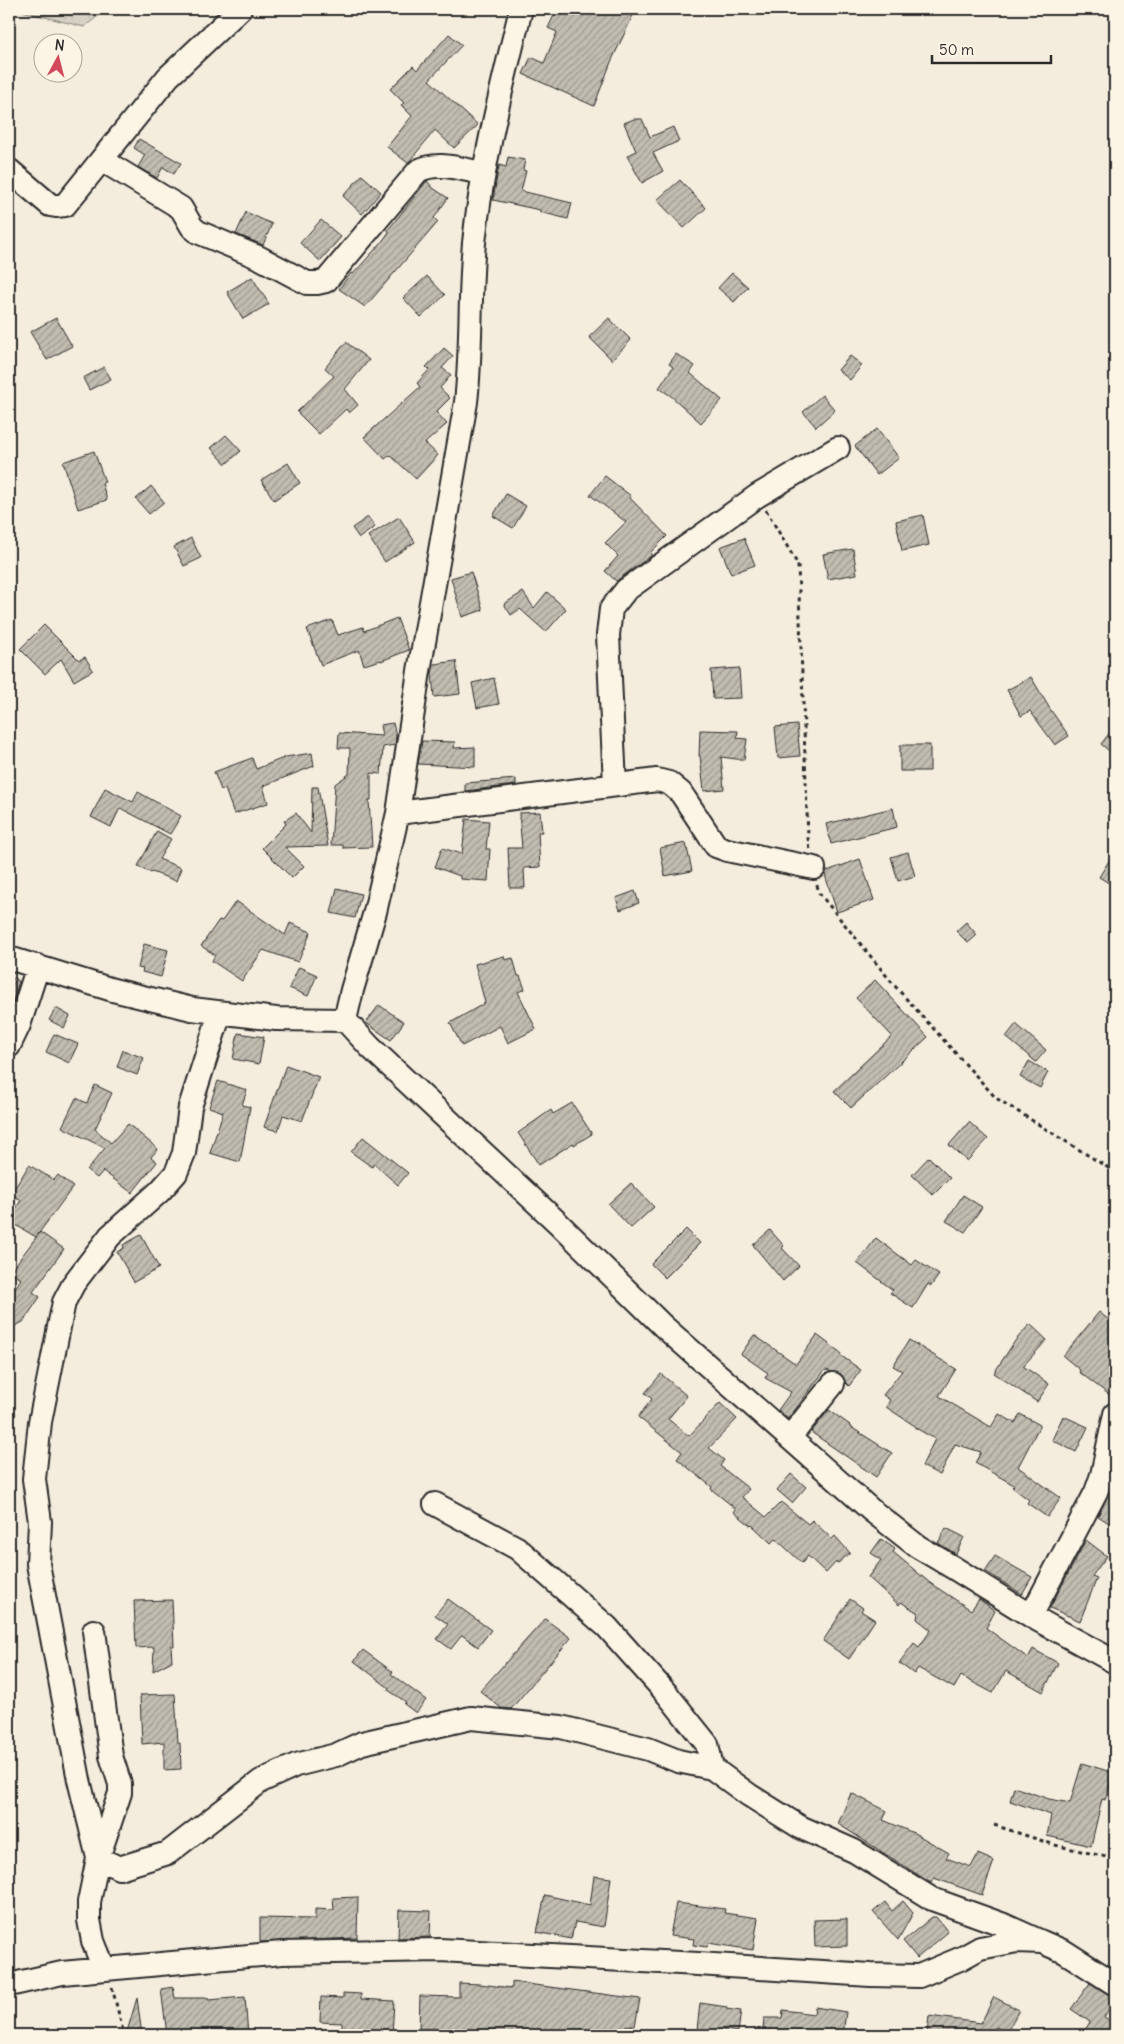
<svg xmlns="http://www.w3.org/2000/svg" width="1124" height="2044" viewBox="0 0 1124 2044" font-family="Delius,sans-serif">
<defs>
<pattern id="forest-crowns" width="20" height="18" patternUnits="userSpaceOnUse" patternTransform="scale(1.25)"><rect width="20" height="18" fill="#d6d1c4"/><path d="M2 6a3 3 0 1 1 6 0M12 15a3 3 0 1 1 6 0" fill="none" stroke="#b8b4a9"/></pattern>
<pattern id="building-hatch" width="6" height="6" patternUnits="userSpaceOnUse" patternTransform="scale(1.25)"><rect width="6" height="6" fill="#c2bdb1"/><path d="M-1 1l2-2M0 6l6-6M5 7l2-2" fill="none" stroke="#9e9a90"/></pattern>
</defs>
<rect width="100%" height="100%" fill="#f4edde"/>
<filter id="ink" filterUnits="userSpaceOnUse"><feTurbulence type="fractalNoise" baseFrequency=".02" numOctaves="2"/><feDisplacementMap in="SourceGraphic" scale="10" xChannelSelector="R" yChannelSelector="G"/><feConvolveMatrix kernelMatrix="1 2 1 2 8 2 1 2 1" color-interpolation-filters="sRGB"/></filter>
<g filter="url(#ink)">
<path fill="url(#forest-crowns)" stroke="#807e78" d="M14 9H107L84 27Z"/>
<path fill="url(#building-hatch)" stroke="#2b2b2b" d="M557 9H636L611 62 594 106 523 74 531 57 544 63 557 32 548 28Z
M449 34 462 45 429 80 478 125 454 148 435 130 408 163 387 147 412 116 401 105 404 103 390 89 413 66 417 70Z
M634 119H642L650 137 673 127 679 141 653 153 663 171 642 183 627 156 636 151 624 123Z
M139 139 181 163 174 174 163 167 157 178 138 167 145 155 134 148Z
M508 157 525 160 523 170 526 171 521 191 572 203 568 219 540 212V210L493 200 499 165 506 167Z
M362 175 381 192 362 214 343 196Z
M680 180 706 208 684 228 657 200Z
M427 181 433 188 448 198 434 218 438 222 365 307 339 289 351 273 353 274 381 243 389 232 388 230Z
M246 212 272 224 263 245 236 234Z
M321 220 341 237 320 261 300 243Z
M732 273 748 287 734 302 718 288Z
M427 276 445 295 421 317 403 298Z
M252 277 269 304 243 319 227 292Z
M56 318 72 346 47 360 30 332Z
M609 318 631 340 612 360 589 337Z
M346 342 369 360 345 389 358 405 349 413 346 409 319 434 297 412 334 376 325 368Z
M444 348 453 356 442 368 451 375 440 388 450 398 436 412 447 424 425 443 438 455 416 479 390 455 385 459 364 437 420 387 417 383 429 370 426 367Z
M676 354 695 366 690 373 722 400 701 423 671 396 659 388 673 367 669 364Z
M850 356 862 365 850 380 838 370Z
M104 367 111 379 89 390 83 378Z
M822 395 835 410 816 427 803 412Z
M877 429 899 458 877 475 855 446Z
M226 435 241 451 226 464 211 448Z
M94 451 105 482 102 483 107 500 78 509 63 462Z
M288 463 300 483 274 500 261 480Z
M605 476 631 496 630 498 667 536 650 553 652 555 616 581 605 571 618 556 605 543 626 522 590 495Z
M151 486 164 502 149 514 136 499Z
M506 494 526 506 513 528 493 516Z
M923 515 929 545 902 551 896 521Z
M368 517 375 527 359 538 352 528Z
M399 517 415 542 385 562 368 536Z
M191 538 201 558 184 566 174 547Z
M744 538 755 565 731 574 720 547Z
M853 549 857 574 828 579 823 554Z
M471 572 483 610 462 617 451 578Z
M523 592 534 608 547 592 566 609 546 632 520 609 511 615 504 604Z
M397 618 409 650 381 661V660L364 665 359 650 321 665 307 629 332 620 338 635 363 627 364 631Z
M44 625 79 660 85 657 93 670 74 681 61 659 45 674 20 649Z
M456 661 460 694 434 697 432 674 434 664Z
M739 668 741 698 713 699 711 670Z
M1031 677 1050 709 1069 736 1055 745 1030 711 1021 716 1007 690Z
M494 678 499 704 477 708 472 683Z
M393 723 396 736 395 745 383 747 381 774 371 773V800H369L372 847 343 848V845H331L335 784 349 774 350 748H338L339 733 382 736 380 725Z
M797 725 800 756 778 758 775 727Z
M1115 726V756L1101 744Z
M700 730 738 731 737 738 747 739 744 760 721 757 724 789 704 791 700 756H699Z
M422 741 455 742 454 748 475 747V767L418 764Z
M900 745H930V771H900Z
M312 753 314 766 263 786 268 803 234 814 225 789 221 790 214 772 252 758 256 769 286 757Z
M516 779V785L465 791V783Z
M312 787H318L328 846 285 847 304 866 292 878 262 848 286 824 284 821 296 813 311 833Z
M105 788 133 802 138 792 181 816 170 834 120 808 111 827 91 817Z
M893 808 897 827 831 844 826 824Z
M540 812 542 832H538L540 867 524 868 525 888H510L508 848H522L519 813Z
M466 819 489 821 486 849H490L488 881 460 879V876L435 867 442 848 462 854Z
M157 831 171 839 159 859 181 868 176 881 152 872 151 873 138 866Z
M686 843 692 871 665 876 660 848Z
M1115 851V887L1099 877Z
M908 852 915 876 898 881 891 857Z
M860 859 874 900 837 912 825 875 827 871Z
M337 888 361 894 355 918 331 913Z
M635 891 639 903 620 910 616 898Z
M236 901 285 935 290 923 311 932 298 962 263 950 242 981 212 961 215 955 201 946 219 920 222 921Z
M966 922 977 935 968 943 956 931Z
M144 944 168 950 161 977 142 972 143 969 138 968Z
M504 956 505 960 513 958 518 976H520L525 989 518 992 536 1029 508 1043 500 1026 462 1046 450 1023 485 1003 475 964Z
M299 967 317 975 308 996 289 988Z
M9 977 19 981 9 1014Z
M875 980 928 1037 851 1108 834 1091 892 1036 856 998Z
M379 1005 404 1022 391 1040 366 1023Z
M56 1008 70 1016 64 1028 49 1020Z
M1016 1024 1046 1050 1036 1062 1006 1037Z
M238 1033 264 1037 259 1064 233 1059Z
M54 1034 78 1044 69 1063 46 1052Z
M123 1050 144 1058 137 1075 117 1067Z
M1029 1061 1048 1072 1040 1088 1020 1077Z
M286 1065 319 1077 302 1121 283 1115 278 1131 264 1127Z
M218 1081 247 1090 242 1105 250 1107 240 1162 210 1153 223 1112 209 1107Z
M95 1085 112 1093 95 1129 111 1143 128 1124 158 1149 151 1157 157 1162 132 1193 103 1171 97 1178 87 1170 105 1148 62 1127 76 1098 87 1103Z
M572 1103 592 1134 574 1145 573 1143 539 1165 518 1133 551 1110 553 1114Z
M969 1122 988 1139 967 1161 949 1145Z
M363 1137 408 1173 398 1185 374 1164 372 1167 351 1152Z
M929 1157 950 1178 933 1195 912 1175Z
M29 1165 54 1180 58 1175 73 1187 36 1237 9 1221 21 1200 11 1194Z
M631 1183 654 1207 631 1228 608 1204Z
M963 1195 982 1207 965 1232 946 1221Z
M686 1229 700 1243 665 1278 651 1264Z
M770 1230 784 1246 782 1248 799 1266 783 1281 753 1245Z
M40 1232 64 1249 33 1292 40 1297 23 1322 9 1329V1297L21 1279 10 1272Z
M141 1235 159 1268 134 1282 117 1252 124 1248 123 1245Z
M876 1238 912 1265 916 1260 939 1275 931 1286 928 1284 913 1308 890 1293 893 1290 857 1263Z
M1099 1312 1115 1325V1399L1079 1372 1080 1370 1063 1356Z
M1030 1324 1047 1340 1023 1366 1049 1384 1037 1402 994 1373 1015 1341Z
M754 1335 796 1364 817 1335 841 1353 840 1355 861 1370 849 1386 846 1383 841 1374 825 1370 788 1419 778 1410 791 1392 765 1378 768 1373 741 1354Z
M909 1340 956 1369 939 1396 991 1427 999 1414 1015 1423 1020 1414 1040 1425 1018 1467 1061 1498 1047 1517 1027 1503 1029 1500 1012 1487 1014 1485 975 1463 981 1452 955 1444 940 1475 922 1466 935 1439 914 1427 915 1426 886 1407 890 1400 883 1395 902 1371 893 1366Z
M661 1374 687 1396 668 1419 689 1436 720 1403 737 1419 709 1448 724 1460 720 1466 749 1489 742 1497 766 1517 781 1502 808 1524 812 1520 832 1539 835 1536 850 1553 837 1564 836 1562 826 1573 808 1556 802 1563 776 1539 771 1543 752 1525 751 1526 734 1512 736 1509 711 1489 712 1487 677 1459 682 1452 638 1417 652 1399 645 1393Z
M829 1410 850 1425 849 1426 892 1453 876 1477 811 1432Z
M1063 1416 1088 1427 1076 1452 1052 1440Z
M791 1474 806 1487 792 1503 777 1490Z
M1115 1480V1527L1098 1516Z
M946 1528 964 1537 956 1554 938 1543Z
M881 1539 895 1549 893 1552 930 1583 971 1610 979 1599 995 1611 986 1628 1028 1658 1033 1649 1058 1663 1043 1692 1006 1671 993 1693 961 1676 954 1688 918 1668 914 1674 899 1663 914 1643 919 1647 931 1630 917 1619 918 1613 901 1602 899 1605 868 1577 881 1560 871 1553Z
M1086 1540 1107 1556 1092 1576 1097 1578 1080 1621 1050 1608Z
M995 1556 1032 1577 1022 1594 985 1571Z
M448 1599 491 1630 478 1647 462 1635 451 1649 437 1639 448 1624 435 1615Z
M850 1599 863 1608 861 1611 875 1620 849 1659 823 1641Z
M172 1600 174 1646H171L172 1661 153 1671 154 1647 136 1648 134 1601Z
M545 1619 571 1638 511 1709 501 1708 480 1691Z
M363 1650 393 1672 391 1674 426 1700 416 1713 404 1704 406 1702 388 1690 389 1688 354 1661Z
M175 1694 178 1743H180L181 1769 164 1770V1742L142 1744 140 1695Z
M1082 1763 1114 1773 1105 1800 1102 1799 1091 1846 1047 1836 1051 1815 1010 1801 1014 1787 1049 1799 1070 1803Z
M851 1793 887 1811 883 1820 916 1834 949 1853 946 1858 971 1867 978 1854 994 1861 982 1895 934 1878 931 1883 838 1824Z
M594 1876 611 1878 604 1927 575 1922 571 1939 537 1932 545 1895 590 1905Z
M358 1897 357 1938 260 1942V1918L315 1919V1909L334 1910 333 1898Z
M903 1901 913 1913 898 1940 873 1912 885 1902 892 1911Z
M676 1903 725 1909 724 1913 758 1918 753 1950 708 1943 707 1947 693 1945 694 1939 670 1936Z
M399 1910 431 1911 430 1937 398 1938Z
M932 1917H936L948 1932 917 1958 903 1941Z
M847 1919V1946L815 1947 814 1920Z
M512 1982 640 1999 635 2026 626 2025 625 2035H440V2029H419L420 1996 459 1997V1983L480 1984 512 1988Z
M1090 1983 1115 1998 1104 2017 1115 2023 1108 2035H1093L1085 2030 1090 2022 1071 2009Z
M173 1987 175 1998H208V2000L245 1997 248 2035H212V2033L179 2032 180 2035H167L161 1989Z
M343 1993 361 1994V1999L394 2001 392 2035H342V2023L320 2022 321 1997 343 1998Z
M994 1997 1019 2010 1007 2032 996 2027 992 2035H927L929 2016 981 2023Z
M137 1998 142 2035H126Z
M700 2003 727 2007 726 2009 741 2011 738 2032 724 2030 723 2033 697 2030Z
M815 2007 846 2012 843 2035H820L791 2031V2034L763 2030 764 2018H782L783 2010 814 2014Z"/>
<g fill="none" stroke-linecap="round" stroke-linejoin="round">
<g stroke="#2b2b2b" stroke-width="26">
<path id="minor" d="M521 9C502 86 482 164 474 243 469 296 472 349 466 402L419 671 398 813 375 912 352 990 345 1020 370 1047 557 1222 663 1326 871 1510 917 1546 954 1568 1031 1616 1115 1662
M102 160 181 208 192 227 198 232 260 258 307 283H317L326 281 418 171C438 160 462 170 483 173
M9 170 50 205 56 206 65 205 168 77 240 9
M615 785 608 635 611 609 626 590 757 496 838 448
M398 813 657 780 669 783 681 793 716 846 727 850 814 868
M9 958 113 990 192 1009 276 1019 345 1020
M9 1046 19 1025 38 966
M790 1437 833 1384
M435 1504 517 1548 607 1627 667 1694 707 1744 712 1768
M1031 1616 1096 1492 1102 1475 1115 1414
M94 1631 111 1756 120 1784V1793L98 1858 119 1868 168 1853 261 1781 296 1765 336 1755 362 1743 471 1718 561 1727 648 1749 678 1761 712 1768 749 1795 800 1827 854 1851 932 1899 1004 1925 1042 1942
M104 1969 93 1941 89 1920V1902L98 1858 79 1780 38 1564 40 1522 34 1479 40 1422 64 1302 74 1283 110 1236 160 1191 176 1173 184 1153 190 1107 220 1013
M9 1985 62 1973 282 1953 440 1950 698 1964 870 1975 919 1976 962 1958 980 1948 1017 1941 1042 1942 1065 1952 1115 1984"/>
</g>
<path stroke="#2b2b2b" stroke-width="3" stroke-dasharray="4 4" stroke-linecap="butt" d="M766 510 798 565 808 838 810 850
M817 885 819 893 894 985 996 1098 1115 1172
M994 1825 1055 1845 1115 1859
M112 1987 124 2035"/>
<use href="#minor" stroke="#fcf5e5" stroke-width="22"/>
</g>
</g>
<rect width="1124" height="2044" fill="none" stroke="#fcf5e5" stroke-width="30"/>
<rect x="15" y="15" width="1094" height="2014" fill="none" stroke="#2b2b2b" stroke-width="2" filter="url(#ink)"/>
<g transform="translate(58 58) rotate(7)"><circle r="24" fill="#fcf5e5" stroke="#a8a49b"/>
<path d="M0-4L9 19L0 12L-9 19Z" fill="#d1495b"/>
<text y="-8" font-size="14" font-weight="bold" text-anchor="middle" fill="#2b2b2b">N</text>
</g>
<path d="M932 55v8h119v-8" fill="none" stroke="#2b2b2b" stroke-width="2.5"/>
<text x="939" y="55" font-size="15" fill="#2b2b2b" stroke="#fcf5e5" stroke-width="4" paint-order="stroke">50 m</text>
</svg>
